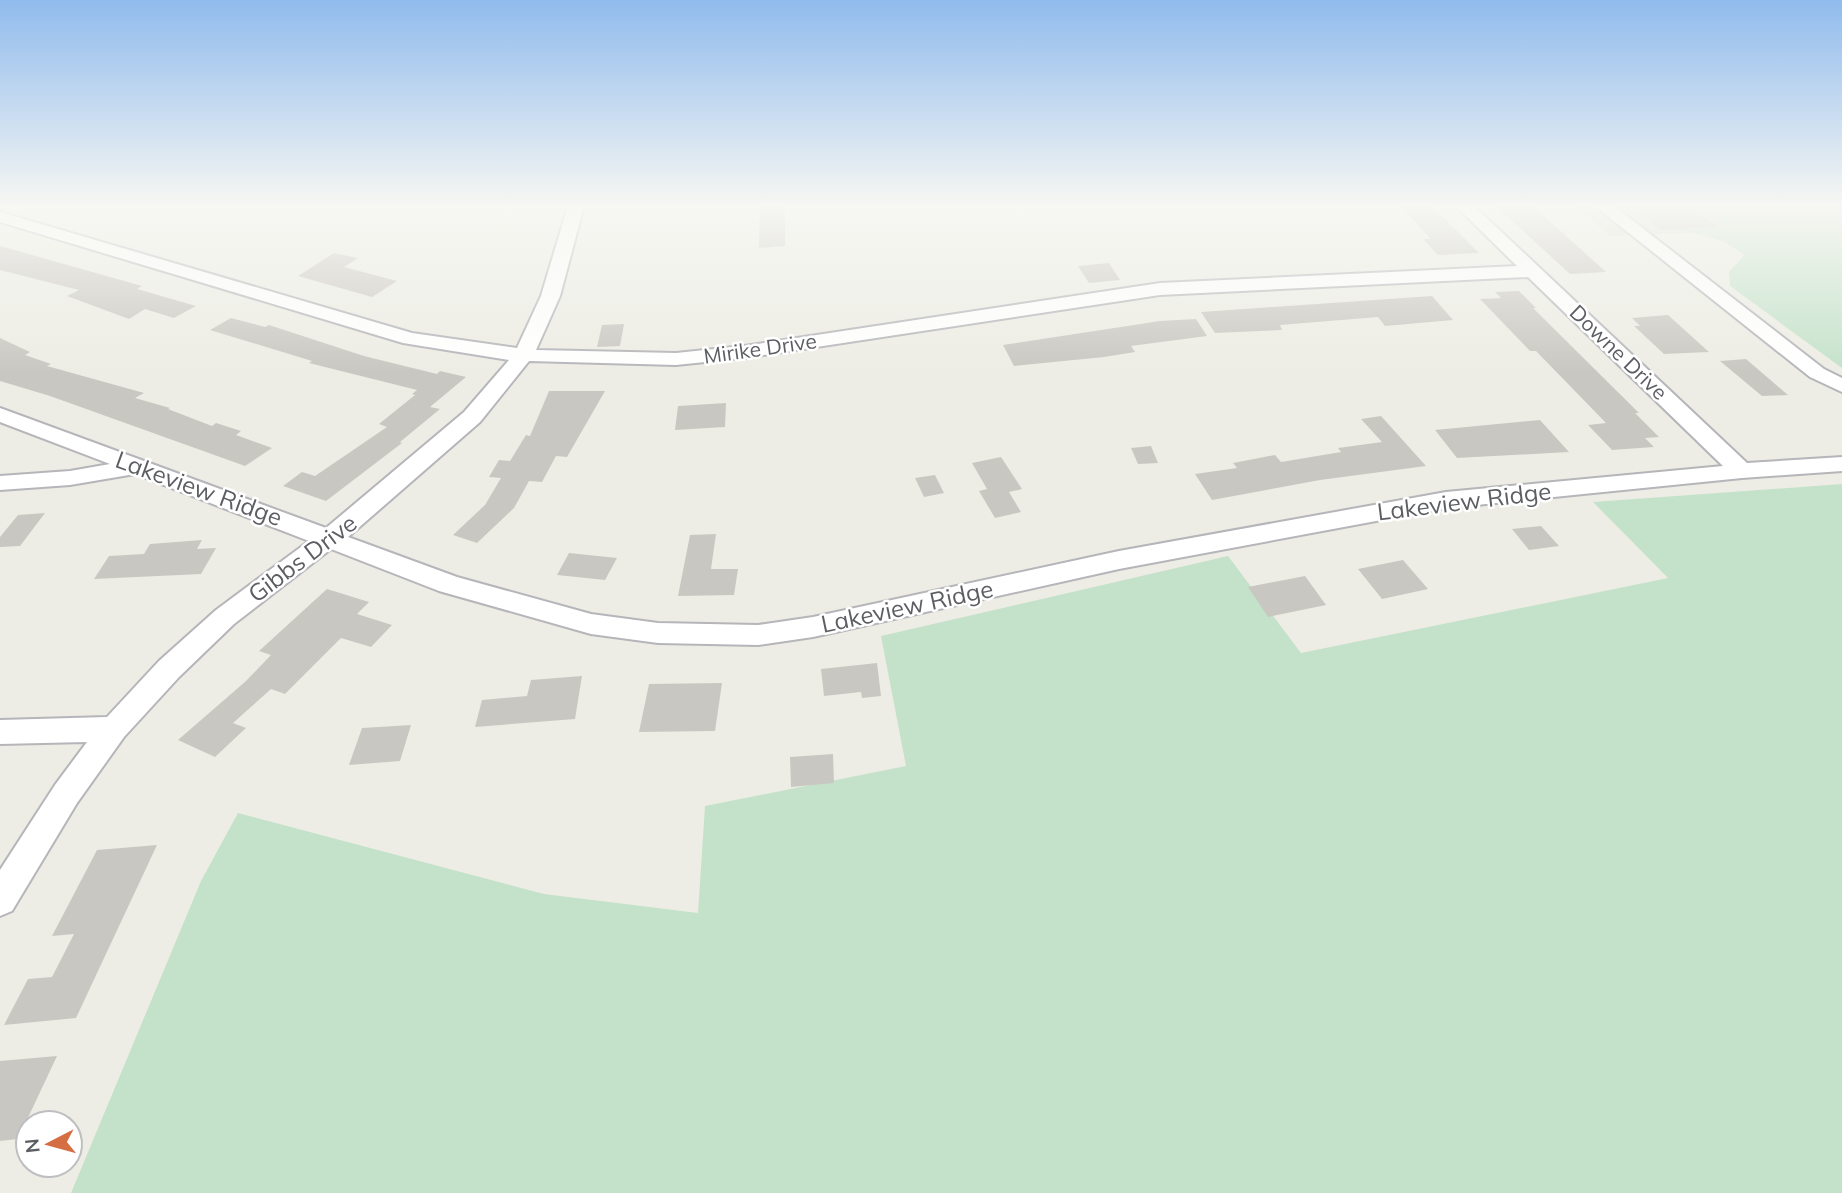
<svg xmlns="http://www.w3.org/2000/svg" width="1842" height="1193" viewBox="0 0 1842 1193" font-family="Mulish,sans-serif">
<rect width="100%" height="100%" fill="#edede5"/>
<path fill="#dddcd3" d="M1574 206H1707L1741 231 1611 236Z"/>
<path fill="#c4e2ca" d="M1692 206H1842V368L1730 286 1729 272 1744 255 1725 242 1682 230 1724 228 1717 219Z
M1842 484V1193H71L201 881 238 813 544 894 698 913 705 806 906 766 881 636 1228 556 1301 653 1668 578 1593 502Z"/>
<path fill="#c9c7c1" d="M760 206H785V246L759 248Z
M1400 206H1432L1479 253 1438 255 1423 239H1431Z
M1496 206H1533L1606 272 1570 274Z
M1690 207 1718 227 1660 230 1634 209Z
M0 246 142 286 137 289 196 306 174 318 145 309 129 319 67 296 79 290 0 270Z
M334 253 358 258 344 267 397 281 372 297 298 276Z
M1109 263 1120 280 1089 283 1078 266Z
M1519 291 1536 308H1533L1639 413H1635L1659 437 1645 438 1654 447 1612 450 1588 425 1606 423 1536 351H1530L1480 299 1501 298 1495 292Z
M1432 296 1453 320 1385 326 1378 317 1280 325 1282 330 1215 333 1201 312Z
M1668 315 1709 352 1664 354 1634 326H1640L1632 318Z
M231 318 265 327 269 325 364 356 437 374 440 371 466 377 430 407 440 409 400 442 402 443 326 501 283 486 302 472 315 476 387 427 379 424 415 395 412 394 417 390 309 363 312 361 210 330Z
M1196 319 1207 336 1131 346 1135 352 1104 357 1014 366 1003 345 1160 321Z
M624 324 620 346 597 347 602 325Z
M0 338 30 352 25 355 51 364 47 366 144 393 135 398 170 408 168 409 212 426 216 423 241 431 236 435 272 448 245 466 50 396 0 381Z
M1746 359 1788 395 1762 396 1720 361Z
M549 391H605L567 457 556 456 542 482 529 481 514 508 477 543 453 535 485 505 501 478 489 477 499 460 510 461 526 435 530 436Z
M726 403 725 427 675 430 678 406Z
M1381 416 1426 466 1320 480 1212 500 1195 474 1237 468 1233 463 1275 455 1281 462 1341 452 1338 448 1382 442 1361 419Z
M1540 420 1569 452 1457 458 1435 430Z
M1151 446 1158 463 1138 464 1131 448Z
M1001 457 1022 489 1009 492 1021 512 995 518 979 491 987 489 972 463Z
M935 475 944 493 924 497 915 478Z
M45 513 20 546 0 547V537L18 515Z
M1541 526 1559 546 1529 550 1512 529Z
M716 534 711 569H738L734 595 678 596 690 535Z
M202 540 197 549 216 548 201 574 94 579 109 556 144 554 150 544Z
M569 553 617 558 605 580 557 575Z
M1403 560 1428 589 1382 599 1358 569Z
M1305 576 1326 605 1268 617 1248 587Z
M327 589 369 602 357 614 392 625 371 647 341 638 285 694 271 689 233 723 246 728 215 757 178 740 246 681 271 655 259 651Z
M877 663 881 696 862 698 861 692 824 696 821 669Z
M582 676 575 719 475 727 482 700 527 696 531 680Z
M722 683 715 731 639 732 649 684Z
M411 725 400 761 349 765 362 728Z
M833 754 834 783 791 787 790 757Z
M157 845 76 1018 4 1025 28 979 52 977 74 934 52 936 97 850Z
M57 1056 18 1139 0 1141V1061Z"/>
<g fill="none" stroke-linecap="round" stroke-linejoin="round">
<g stroke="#b5b5ba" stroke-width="4">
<path id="minor" d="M568 206H584L560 296 536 350 676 353 744 346 1160 283 1517 266 1456 206H1474L1747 463 1842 457V471L1742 478 1446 508 1119 569 813 637 758 645 658 643 591 634 439 591 331 549 234 624 179 677 124 737 77 803 12 911 0 916V870L55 785 87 742 0 744V720L107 717 159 661 216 610 309 541 135 474 70 485 0 490V476L70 471 110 464 0 422V408L326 528 464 412 509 360 403 343 0 222V212L412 333 517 348 541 296ZM1528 277 1723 466 1446 492 1119 551 813 617 758 625 658 623 591 614 457 577 348 537 480 422 529 361 676 365 744 358 1160 295Z
M1595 206H1614L1824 369 1842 378V392L1810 377Z"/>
</g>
<use href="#minor" fill="#fff" fill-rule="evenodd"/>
</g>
<linearGradient id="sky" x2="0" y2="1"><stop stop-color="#90bbed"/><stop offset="0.55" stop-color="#f7f7f3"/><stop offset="1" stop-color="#f7f7f3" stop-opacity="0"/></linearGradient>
<rect width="1842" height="373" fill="url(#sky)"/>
<g text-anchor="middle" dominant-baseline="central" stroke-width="5" stroke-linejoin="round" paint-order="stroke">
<g font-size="21" fill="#5c5e63" stroke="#fff">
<text transform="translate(760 348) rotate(-8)">Mirike Drive</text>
<text transform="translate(1619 352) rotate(44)">Downe Drive</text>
</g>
<g font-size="24" fill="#5c5e63" stroke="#fff">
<text transform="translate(199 488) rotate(20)">Lakeview Ridge</text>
<text transform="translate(1464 501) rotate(-7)">Lakeview Ridge</text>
<text transform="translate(302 558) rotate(-37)">Gibbs Drive</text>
<text transform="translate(907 606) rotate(-12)">Lakeview Ridge</text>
</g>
</g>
<g transform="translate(49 1144) rotate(264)"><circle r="33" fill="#ffffff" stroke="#bebfc1" stroke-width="2"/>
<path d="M0-5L12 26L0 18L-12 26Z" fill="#d56e43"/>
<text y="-10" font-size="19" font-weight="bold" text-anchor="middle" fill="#5c5e63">N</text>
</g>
</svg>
